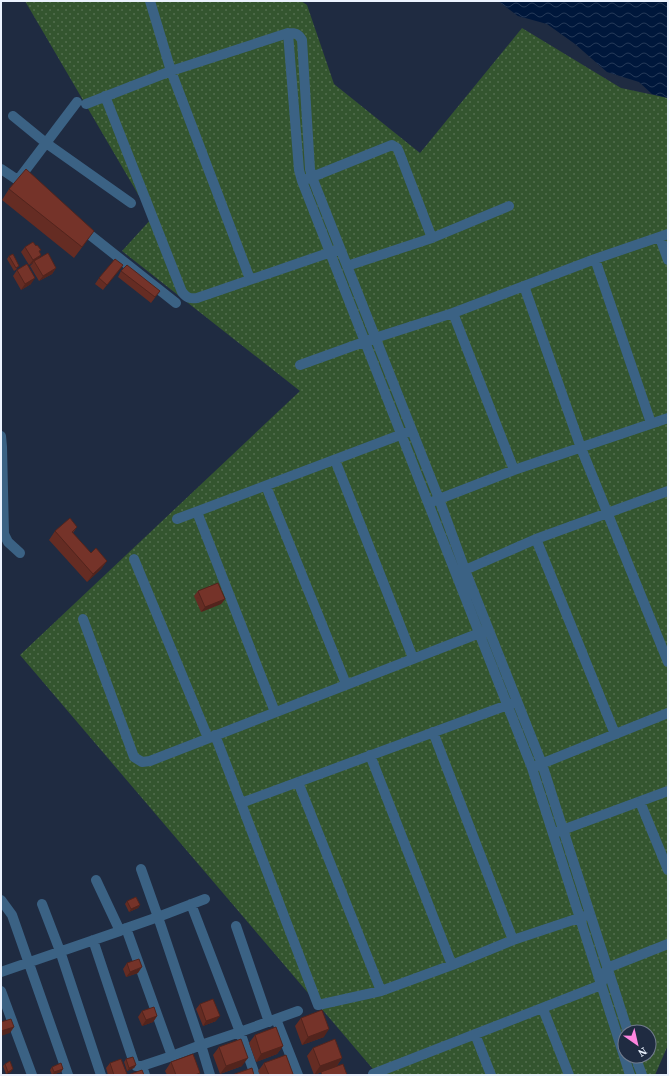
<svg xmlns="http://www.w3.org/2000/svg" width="669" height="1076" viewBox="0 0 669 1076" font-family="'Source Serif 4',serif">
<defs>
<pattern id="grass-dots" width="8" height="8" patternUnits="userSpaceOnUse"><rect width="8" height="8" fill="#34552f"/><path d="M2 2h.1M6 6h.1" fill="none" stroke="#526e4e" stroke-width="1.8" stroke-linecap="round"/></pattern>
<pattern id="water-waves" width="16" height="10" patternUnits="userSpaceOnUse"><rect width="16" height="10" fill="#00173b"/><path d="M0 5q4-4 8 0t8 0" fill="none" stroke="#253958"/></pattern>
</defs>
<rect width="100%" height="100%" fill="#1f2b41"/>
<path fill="url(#grass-dots)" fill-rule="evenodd" d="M25 1H301L307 5 334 84 420 153 522 28 621 88 668 98V1045L655 1075H378L20 655 300 391 122 251 152 218ZM625 1032H649V1056H625Z"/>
<path fill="url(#water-waves)" d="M498 1H668V98L652 94 639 82 607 72 575 44 547 24 518 16Z"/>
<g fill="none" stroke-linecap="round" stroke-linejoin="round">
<path stroke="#3b6284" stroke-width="10" d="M150 1 171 71 250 279
M288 33 299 170 302 181 532 768 630 1075
M105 96 182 292C187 298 190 299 197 298L337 250
M86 104 171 71 288 33C295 33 298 33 302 40L310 169 312 177 439 499 465 570 542 764 628 1032
M13 116 46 143 131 203
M1 169 28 187
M307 179 392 145 397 148 399 152 432 238
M18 180 77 102
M80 227 176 303
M660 238 668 260
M595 259 651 423
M347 266 432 238 509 206
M524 286 581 448 668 662
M453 313 514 470
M300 365 375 338 453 313 595 259 668 234
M1 436 2 447 4 534 8 542 20 553
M335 460 413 658
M266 486 346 684
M434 501 514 470 668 418
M197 512 275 712
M177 519 408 432
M536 539 615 734
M134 559 208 738
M458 570H465L536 539 668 491
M83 619 134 757 142 762 150 761 485 631
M433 732 513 940
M215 735 318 1005 381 991 452 965 513 940 585 916
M370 755 452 965
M536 766 668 713
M298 782 381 991
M640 802 668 870
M241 803 513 703
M557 832 668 791
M205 899 158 917 201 1045 240 1032 298 1011
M1 900 12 915 68 1075
M42 904 60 951 101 1075
M191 904 240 1032 255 1075
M236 926 269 1022
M126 928 172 1056
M121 930 158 917 141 869
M93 940 134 1063 136 1066H142
M1 972 120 931 96 880
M1 991 32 1075
M543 1009 569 1075
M276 1019 298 1075
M475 1034 491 1075
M635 1056 642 1075
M373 1074 601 985 607 968 668 944
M145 1075 142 1066 172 1056 201 1045 210 1075"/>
</g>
<path fill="#652c23" d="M9 189 86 242 74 258 2 200Z
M25 247 39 252 41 255 38 259 56 268 52 274 39 281 30 266 33 263 29 265 21 252Z
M9 256 17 269 14 271 7 259Z
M123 265 103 290 95 284 99 278Z
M17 270 31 284 21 290 13 276Z
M121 271 160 291 151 303 118 277Z
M77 527 73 533 91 553 107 561 101 569 87 582 49 540 55 531Z
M198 591 225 599 221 604 201 612 194 596Z
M127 901 140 905 138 908 129 912 125 904Z
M127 963 138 973 126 977 123 969Z
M200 1004 216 1021 203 1026 196 1009Z
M142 1011 157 1016 153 1022 142 1026 138 1017Z
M301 1018 324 1037 302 1045 295 1026Z
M255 1035 283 1046 277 1054 256 1062 249 1043Z
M219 1047 242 1066 220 1074 213 1055Z
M313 1048 342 1058 336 1067 314 1075 307 1056Z
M126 1059 136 1065 134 1068 127 1071 124 1062Z
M171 1062 200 1073 199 1075H167L165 1071Z
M110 1063 126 1075H108L106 1068Z
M264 1063 292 1075H260L258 1071Z
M5 1064 11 1072 6 1074 3 1066Z
M52 1067 63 1069 61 1072 52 1075 50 1070Z"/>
<path fill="#52241d" d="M41 255 37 260 34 261 33 263 29 265 33 260Z
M123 265 119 271 103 290Z
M56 268 52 274 39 281 43 276Z
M35 278 31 284 21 290 25 284Z
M107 561 101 569 87 582 93 574Z
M225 599 221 604 201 612 205 607Z
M140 905 138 908 129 912 131 909Z
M142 967 138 973 126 977 130 972Z
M157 1016 153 1022 142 1026 146 1020Z
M220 1016 216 1021 203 1026 206 1021Z
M14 1027 10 1033 1 1036V1031Z
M329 1029 324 1037 302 1045 308 1037Z
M283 1046 277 1054 256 1062 261 1054Z
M248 1058 242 1066 220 1074 226 1066Z
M342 1058 336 1067 314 1075 320 1066Z
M136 1065 134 1068 127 1071 129 1068Z
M13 1069 11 1072 6 1074 8 1072Z
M63 1069 61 1072 52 1075 54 1072Z"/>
<path fill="#753329" stroke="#52241d" d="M26 169 94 231 82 247 9 189Z
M33 242 36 246 37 245 41 250 39 251 41 255 33 260 25 247Z
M48 253 56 268 43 276 34 261Z
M13 254 19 266 16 268 9 256Z
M115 259 123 265 107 285 99 278Z
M27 264 35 278 25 284 17 270Z
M127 265 160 291 155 297 121 271Z
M70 518 77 527 72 532 91 553 96 548 107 561 93 574 55 531Z
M218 583 225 599 205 607 198 591Z
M136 897 140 905 131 909 127 901Z
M139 959 142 967 130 972 127 963Z
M213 999 220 1016 206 1021 200 1004Z
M154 1007 157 1016 146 1020 142 1011Z
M322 1010 329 1029 308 1037 301 1018Z
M11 1019 14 1027 1 1031V1022Z
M276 1027 283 1046 261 1054 255 1035Z
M241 1039 248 1058 226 1066 219 1047Z
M335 1039 342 1058 320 1066 313 1048Z
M193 1054 200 1073 195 1075H176L171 1062Z
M286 1055 293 1074 289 1075H269L264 1063Z
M133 1057 136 1065 129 1068 126 1059Z
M121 1059 127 1074 123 1075H114L110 1063Z
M10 1061 13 1069 8 1072 5 1064Z
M61 1063 63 1069 54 1072 52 1067Z
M343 1064 347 1075H322L321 1072Z
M252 1068 254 1075H232Z
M142 1070 144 1075H128Z"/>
<rect width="669" height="1076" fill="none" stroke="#ebf2fe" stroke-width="4"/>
<g transform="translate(637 1044) rotate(146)"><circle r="19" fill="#1f2b41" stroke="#717b8d"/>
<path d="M0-3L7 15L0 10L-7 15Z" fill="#fe85df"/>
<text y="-6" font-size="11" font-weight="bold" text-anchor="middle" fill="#ebf2fe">N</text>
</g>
</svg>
